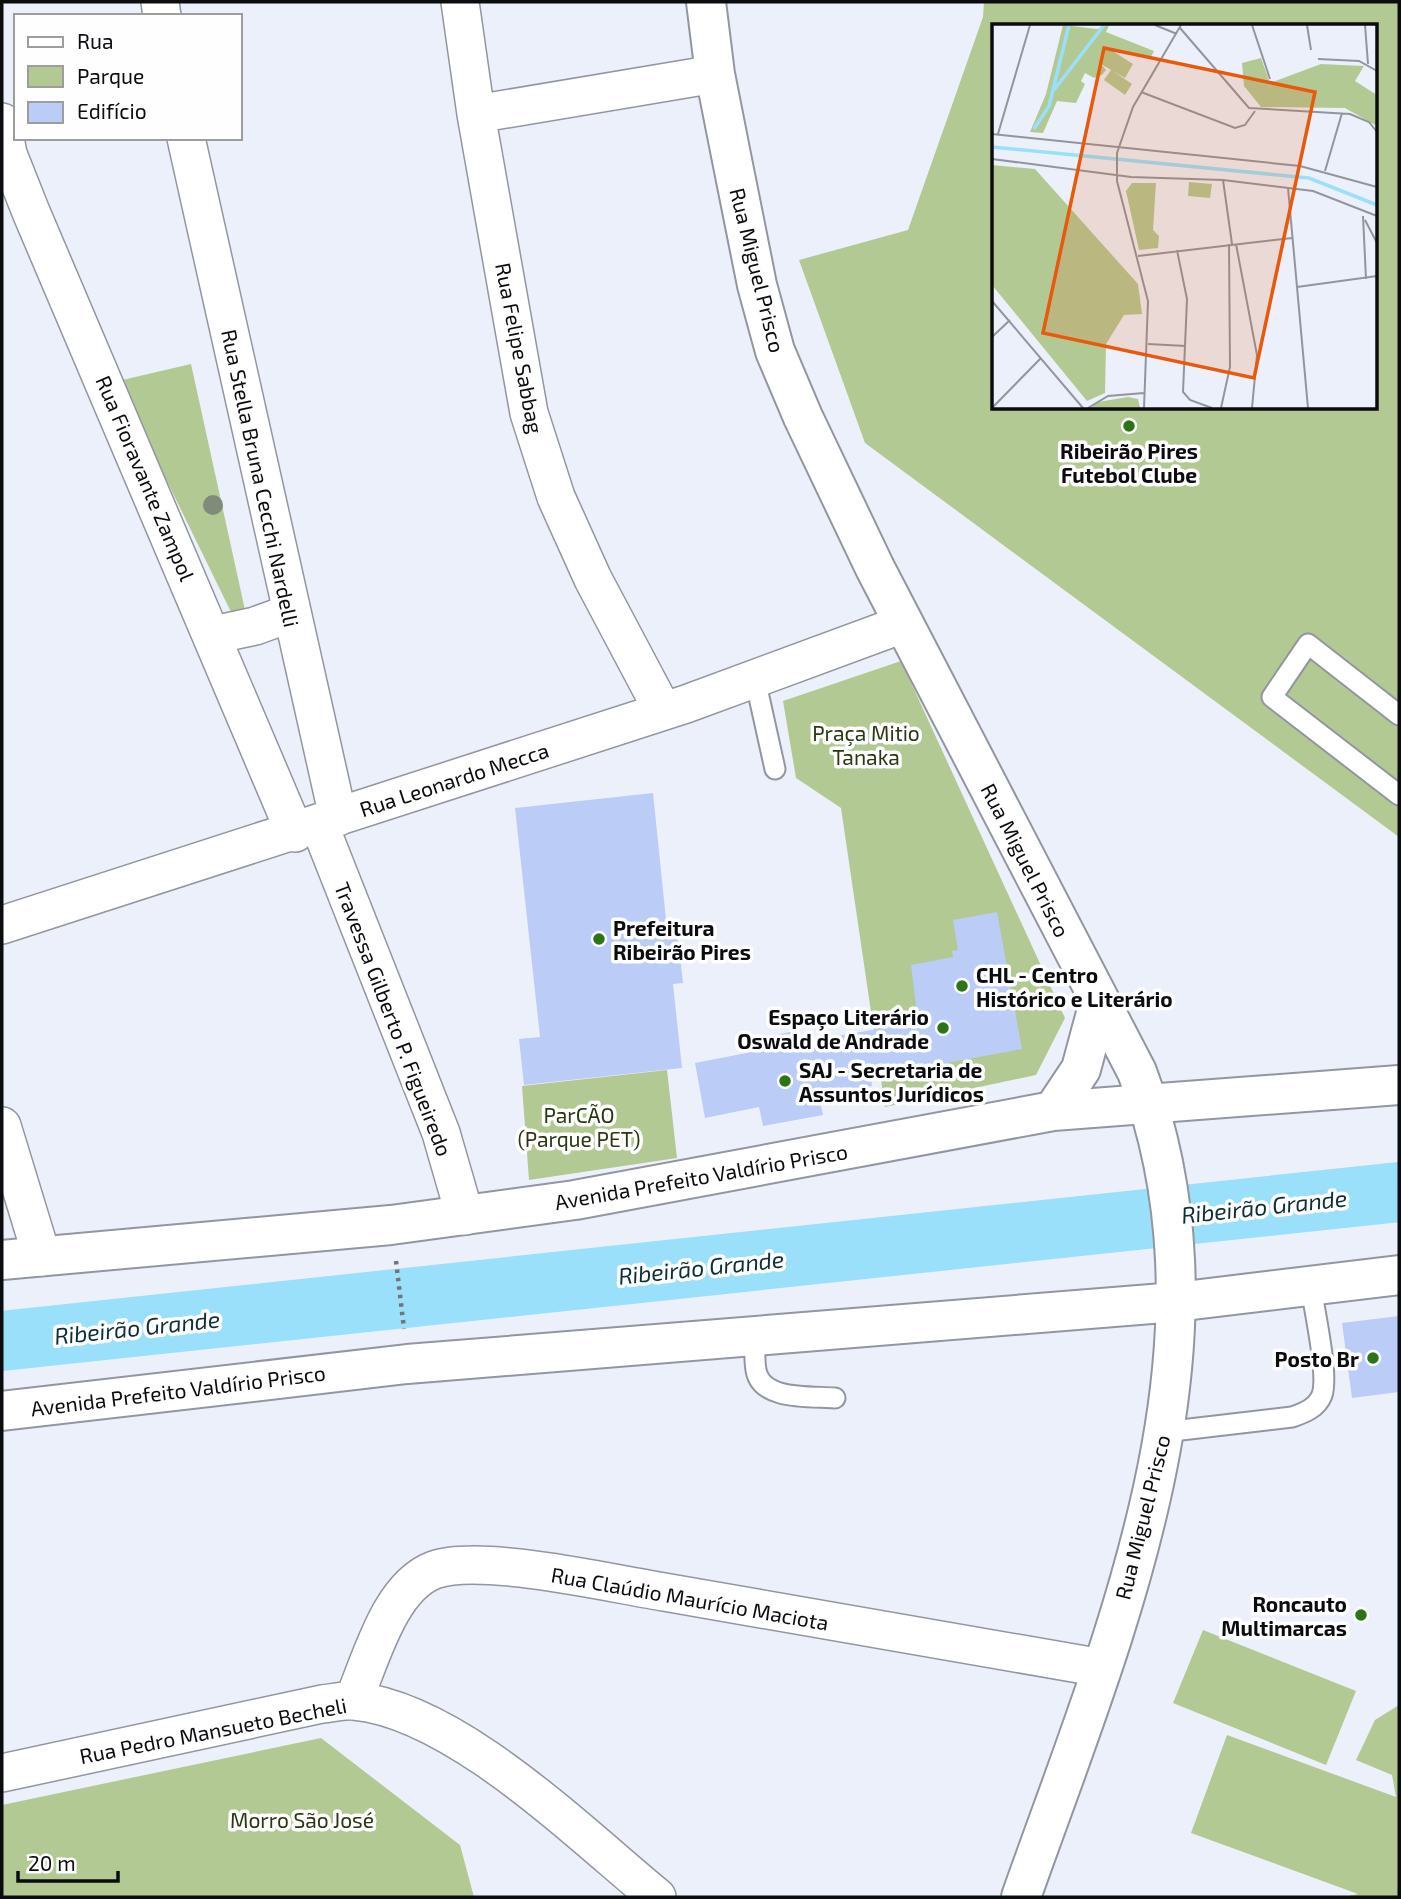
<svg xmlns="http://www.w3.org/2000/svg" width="1401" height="1899" viewBox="0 0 1401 1899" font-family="'Exo 2',sans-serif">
<rect width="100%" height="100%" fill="#ecf0fa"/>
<path fill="#b2c994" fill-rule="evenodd" d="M984 2H1399V837L865 443 799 260 908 230 983 17ZM993 26H1375V408H993Z
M191 364 245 610 232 614 118 381Z
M901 661 1065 1018 1036 1075 885 1107 841 808 796 778 783 701Z
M667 1070 677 1158 529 1180 522 1086Z
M1203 1630 1356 1691 1326 1765 1173 1703Z
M1399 1705V1897H1344L1358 1894 1191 1833 1227 1735 1396 1797 1392 1775 1356 1760 1375 1720Z
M321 1738 460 1845 474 1897H2V1805Z"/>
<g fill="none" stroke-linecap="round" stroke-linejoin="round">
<path stroke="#9be0fb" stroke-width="60" d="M2 1341 1399 1192"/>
</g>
<path fill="#bbccf7" d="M653 793 668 939 678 938 683 983 673 984 682 1068 524 1085 519 1039 540 1037 515 808Z
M997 912 1022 1049 871 1077 872 1086 819 1096 823 1115 763 1126 759 1107 705 1118 695 1063 762 1050 759 1038 795 1031 797 1043 918 1022 911 965 953 957 952 951 958 950 953 920Z
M1399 1316V1392L1352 1398 1342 1323Z"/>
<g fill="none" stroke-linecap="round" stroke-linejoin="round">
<g stroke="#92969f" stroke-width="23">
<path id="service" d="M755 679 775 769
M1399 715 1308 644 1272 697 1399 795
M755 1335C755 1346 754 1359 756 1370 761 1401 811 1396 835 1398
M1164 1432 1292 1417C1304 1413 1317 1408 1322 1395 1329 1374 1314 1310 1311 1286"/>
</g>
<g stroke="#92969f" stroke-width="40">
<path id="minor" d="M160 2 162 16
M460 2 476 114 529 413 556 497 593 579 663 711
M476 114 715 74
M2 122 8 154 31 212 295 833
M186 138 338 817
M213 635 255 626 291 613
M319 824 441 1133 465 1216
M2 925 686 704 903 624
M2 1126 42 1257
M353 1701C371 1660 389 1587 434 1570 480 1553 613 1584 664 1592 810 1618 956 1643 1102 1668
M2 1773 322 1704C332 1703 344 1700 354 1701 455 1710 580 1834 657 1897"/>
</g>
<g stroke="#92969f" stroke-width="42">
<path id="tertiary" d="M706 2 715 74 731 155 757 285 775 351 803 417 875 568 1137 1072C1241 1348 1113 1637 1021 1897"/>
</g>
<g stroke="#92969f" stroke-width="42">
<path id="secondary" d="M1053 1111 1081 1069 1099 1002
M2 1260 391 1225 575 1200 1053 1111 1399 1085
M2 1411 407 1364 1176 1302 1399 1275"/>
</g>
<path stroke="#73757c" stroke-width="4.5" stroke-dasharray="3.5 5" stroke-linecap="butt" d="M396 1261 404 1329"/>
<use href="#service" stroke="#fff" stroke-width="19"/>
<use href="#minor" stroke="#fff" stroke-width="37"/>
<use href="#tertiary" stroke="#fff" stroke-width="38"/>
<use href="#secondary" stroke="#fff" stroke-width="38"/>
</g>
<circle fill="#818b79" cx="213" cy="505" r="10"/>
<g fill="#2c7417" stroke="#fefefe" stroke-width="2.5">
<circle cx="1129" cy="426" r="7"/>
<circle cx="599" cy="939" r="7"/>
<circle cx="962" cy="986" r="7"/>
<circle cx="943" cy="1028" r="7"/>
<circle cx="785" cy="1081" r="7"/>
<circle cx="1373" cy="1358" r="7"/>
<circle cx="1361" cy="1615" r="7"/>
</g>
<g text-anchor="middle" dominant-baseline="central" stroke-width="7" stroke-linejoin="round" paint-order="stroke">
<g font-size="21" fill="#0b0c0f" stroke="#fefefe">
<text transform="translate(758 270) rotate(76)">Rua Miguel Prisco</text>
<text transform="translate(520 348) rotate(79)">Rua Felipe Sabbag</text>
<text transform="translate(146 478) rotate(67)">Rua Fioravante Zampol</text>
<text transform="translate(261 478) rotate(78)">Rua Stella Bruna Cecchi Nardelli</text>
<text transform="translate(454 779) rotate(-18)">Rua Leonardo Mecca</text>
<text transform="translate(1026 860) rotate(63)">Rua Miguel Prisco</text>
<text transform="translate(394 1019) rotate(69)">Travessa Gilberto P. Figueiredo</text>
<text transform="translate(701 1176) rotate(-10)">Avenida Prefeito Valdírio Prisco</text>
<text transform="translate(178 1390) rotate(-7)">Avenida Prefeito Valdírio Prisco</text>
<text transform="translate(1142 1517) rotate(-76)">Rua Miguel Prisco</text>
<text transform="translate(690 1598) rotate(10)">Rua Claúdio Maurício Maciota</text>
<text transform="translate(213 1730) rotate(-11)">Rua Pedro Mansueto Becheli</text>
</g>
<g font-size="21" font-weight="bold" fill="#0b0c0f" stroke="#fefefe" text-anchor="start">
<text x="1129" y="450" text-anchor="middle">Ribeirão Pires<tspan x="1129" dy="24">Futebol Clube</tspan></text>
<text x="613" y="927">Prefeitura<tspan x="613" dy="24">Ribeirão Pires</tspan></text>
<text x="976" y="974">CHL - Centro<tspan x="976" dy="24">Histórico e Literário</tspan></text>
<text x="929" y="1016" text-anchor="end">Espaço Literário<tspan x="929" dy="24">Oswald de Andrade</tspan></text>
<text x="799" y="1069">SAJ - Secretaria de<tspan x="799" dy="24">Assuntos Jurídicos</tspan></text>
<text x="1359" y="1358" text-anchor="end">Posto Br</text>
<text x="1347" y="1603" text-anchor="end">Roncauto<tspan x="1347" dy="24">Multimarcas</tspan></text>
</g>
<g font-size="21" fill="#293810" stroke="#fefefe">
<text x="866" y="732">Praça Mitio<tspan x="866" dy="24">Tanaka</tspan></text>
<text x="579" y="1114">ParCÃO<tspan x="579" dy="24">(Parque PET)</tspan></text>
<text x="302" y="1819">Morro São José</text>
</g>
<g font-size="23" font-style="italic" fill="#0c2e39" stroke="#fefefe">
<text transform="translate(1264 1206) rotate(-6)">Ribeirão Grande</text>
<text transform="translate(701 1267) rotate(-6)">Ribeirão Grande</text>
<text transform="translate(137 1327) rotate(-6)">Ribeirão Grande</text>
</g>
</g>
<g transform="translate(992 24)">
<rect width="385" height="385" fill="#ecf0fa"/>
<path d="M71 1 105 5 117 1 114 8 162 27 159 33 119 26 141 40 133 54 121 47 140 60 133 71 112 56 119 46 109 40 114 46 110 51 102 54 93 49 89 57 93 60 84 79 65 77 51 109 38 108 54 70ZM269 34 278 59 329 40 372 42 363 57 385 71V102L353 84 269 83 252 62 250 39ZM0 141 43 145 146 260 150 290 132 291 114 320 113 369 95 377 0 261ZM197 158 220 160 218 174 196 172ZM140 159H164L161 206 167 212 166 224 147 226 134 167ZM136 373 146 375 148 384H99L106 378Z" fill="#b2c994"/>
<path fill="none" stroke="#9be0fb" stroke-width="3.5" d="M62 66 112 1M42 105 57 82 77 1M0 123 317 154 385 181"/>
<path fill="none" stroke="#92959c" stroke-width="2" d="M163 1 185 10M260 1 278 55M315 1 319 26M373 1 376 40M188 4 257 84 358 90 377 98 385 108M326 35 367 37 385 47M149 68 243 104 253 101 263 87M0 110 308 142 385 163M6 110 38 1M0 135 139 153 231 156 321 167 385 192M333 147 350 89M231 156 240 220M296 164 316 384M371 192 374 255M373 196 385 219M244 220 265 331 260 384M185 226 195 275 191 368 198 376 220 384M146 232 300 214M305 263 385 252M0 277 91 384M0 313 18 296M156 320 194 322M0 384 49 334M96 384 116 372 152 369M152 384 156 277 125 157V129L141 83 189 1M229 384 238 343 237 220"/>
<path fill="#e8590c" fill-opacity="0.15" stroke="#e8590c" stroke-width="3.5" d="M112 24 323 68 262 354 51 309Z"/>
<rect width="385" height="385" fill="none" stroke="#0b0c0f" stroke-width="3.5"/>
</g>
<rect width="1401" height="1899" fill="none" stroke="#0b0c0f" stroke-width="7"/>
<rect x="14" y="14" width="228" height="126" fill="#fefefe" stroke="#9d9d9e" stroke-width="2"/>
<rect x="28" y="37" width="35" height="10" fill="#ffffff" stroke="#9d9d9e" stroke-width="2"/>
<text x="77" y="49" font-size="21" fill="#0b0c0f">Rua</text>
<rect x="28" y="66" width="35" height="21" fill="#b2c994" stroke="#9d9d9e" stroke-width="2"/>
<text x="77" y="84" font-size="21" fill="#0b0c0f">Parque</text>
<rect x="28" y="102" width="35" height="21" fill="#bbccf7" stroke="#9d9d9e" stroke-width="2"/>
<text x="77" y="119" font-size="21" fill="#0b0c0f">Edifício</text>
<path d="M18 1871v10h100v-10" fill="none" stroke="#0b0c0f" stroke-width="3.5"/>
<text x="28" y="1871" font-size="21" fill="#0b0c0f" stroke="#fefefe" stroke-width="5" paint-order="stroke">20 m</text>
</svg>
